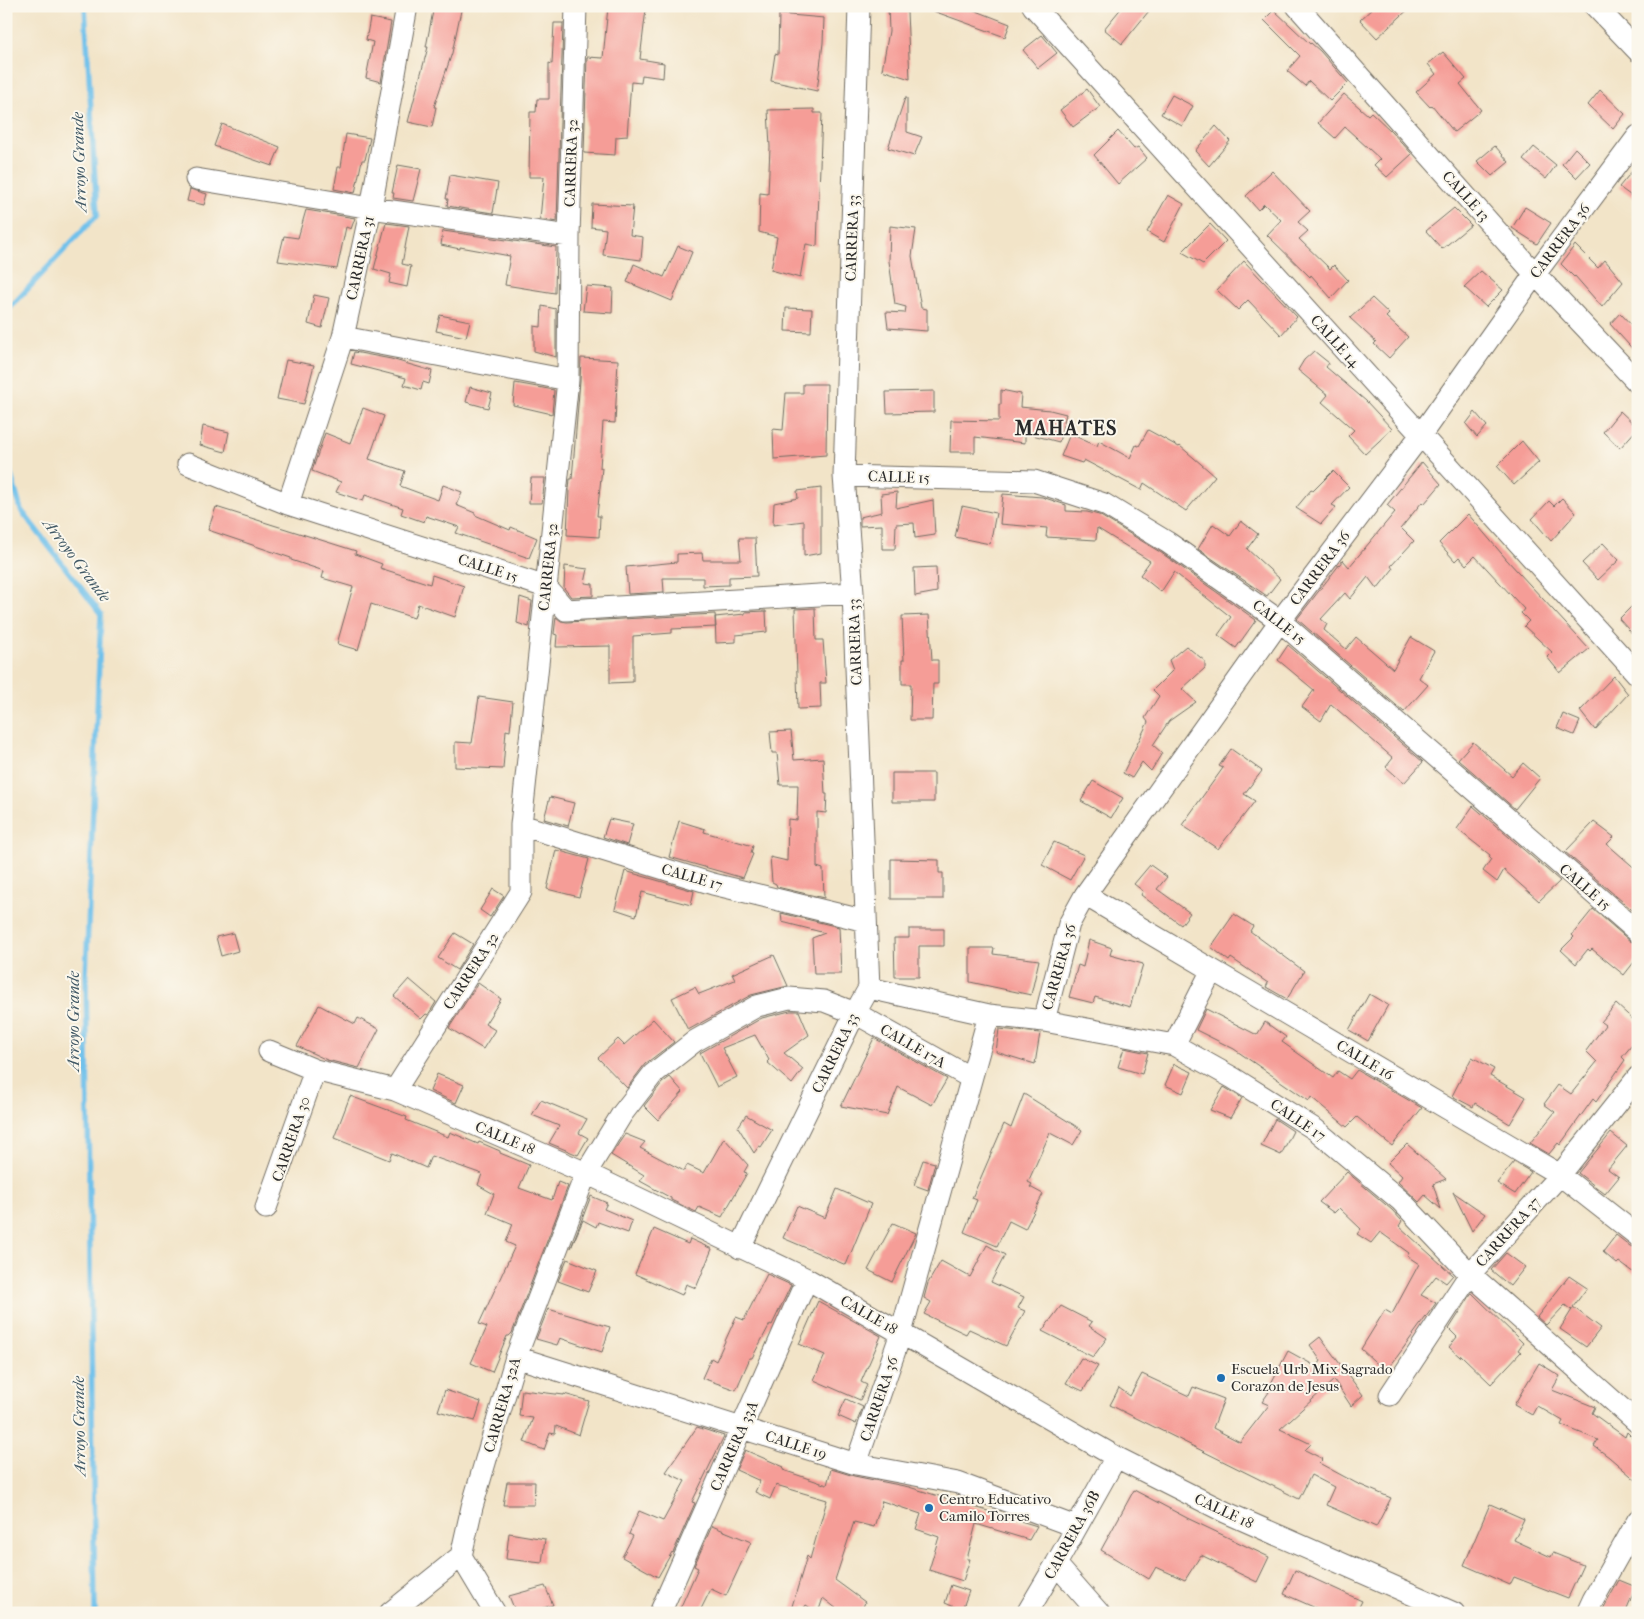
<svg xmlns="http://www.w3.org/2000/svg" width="1644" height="1619" viewBox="0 0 1644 1619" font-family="'IM FELL French Canon',serif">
<rect width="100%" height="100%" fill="#fbf7ec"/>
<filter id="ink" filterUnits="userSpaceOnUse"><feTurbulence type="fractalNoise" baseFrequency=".02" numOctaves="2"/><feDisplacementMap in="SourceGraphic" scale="10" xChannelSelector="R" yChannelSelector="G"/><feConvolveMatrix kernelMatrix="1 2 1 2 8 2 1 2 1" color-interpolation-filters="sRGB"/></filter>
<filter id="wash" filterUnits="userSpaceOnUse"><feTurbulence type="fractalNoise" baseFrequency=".0096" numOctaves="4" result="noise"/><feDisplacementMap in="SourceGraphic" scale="20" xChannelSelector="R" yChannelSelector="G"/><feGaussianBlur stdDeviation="1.12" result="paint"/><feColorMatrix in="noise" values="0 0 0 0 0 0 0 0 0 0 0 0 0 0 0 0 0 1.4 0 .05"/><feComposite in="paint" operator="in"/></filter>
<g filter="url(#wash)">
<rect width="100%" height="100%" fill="#f2e4c8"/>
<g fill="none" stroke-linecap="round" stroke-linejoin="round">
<path stroke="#70c1eb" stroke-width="5.5" d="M6 312 97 215 85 6
M6 458 21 510 101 614 86 975 95 1613"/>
</g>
<g id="blocks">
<path fill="#f59d97" d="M434 6H462L452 53 434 107H436L432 127 408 122 428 47H426Z
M926 6H976L974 10 1010 24 1005 37 925 8Z
M1123 6H1153L1122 44 1104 29Z
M1375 6H1412L1377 38 1360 20Z
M608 7 646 9 640 59 664 63 663 78 642 75 641 83 631 82 627 136 616 137 615 155 584 153 587 57 603 58Z
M888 7 907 12 910 79 882 70 889 31Z
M1274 10 1310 44 1311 43 1320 51 1348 83 1330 101 1309 81 1305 86 1287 71 1300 56 1264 20Z
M779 14 824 18 823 43 817 91 771 81 775 54 778 55Z
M370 18 391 22 381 82 366 78 373 42 366 40Z
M554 23H563L557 222 540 219 544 177H529L530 112H536L537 99H549V63L552 64Z
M1042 35 1057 53 1038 68 1023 50Z
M1443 52 1466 79 1460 84 1481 110 1454 132 1432 105 1430 107 1416 92 1436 74 1428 64Z
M1087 89 1100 107 1073 127 1060 110Z
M1600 90 1625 114 1613 129 1588 105Z
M1344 94 1368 115 1371 112 1391 131 1412 154 1387 177 1374 165 1380 159 1345 127 1335 138 1318 123Z
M1172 95 1193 106 1182 126 1161 114Z
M905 98H907V132L922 137 914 156 888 148Z
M814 109V113H822L817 246 806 244 800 278 771 270 777 237 759 232 760 193 768 194 770 147 768 110Z
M222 124 280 147 272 166 214 146Z
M1216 126 1230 141 1209 166 1195 151Z
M1118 131 1134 149 1138 147 1147 158 1118 184 1094 155Z
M346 134 370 138 365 160H362L355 193 334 189 338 167H341Z
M1495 146 1509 162 1492 176 1477 161Z
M1534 147 1556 165 1546 179 1523 160Z
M1575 148 1590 163 1576 178 1562 164Z
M1638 164V201L1619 187Z
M398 165 421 169 413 201 393 198 394 193H392Z
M1272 171 1310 211 1298 222 1308 231 1299 239 1330 269 1334 265 1348 280 1331 298 1311 275 1310 277 1267 235 1281 220 1264 204 1258 210 1246 196Z
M450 175 498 183 493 213 447 206 448 199H446Z
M190 189 207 194 204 205 187 201Z
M1168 195 1184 204 1164 242 1147 232Z
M592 204 633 206 630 235 643 237 641 260 603 255 606 229 591 227Z
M1525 207 1551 223 1537 244 1512 228Z
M1454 208 1471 225 1442 249 1426 231Z
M306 210 355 218 351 229 346 227 337 269 278 261 284 236 298 238Z
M386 223 409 226 402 264 411 266 407 287 389 283 391 274 374 269Z
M1210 224 1226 241 1203 264 1182 252Z
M890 226 916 229 912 256 921 308 927 309V331L888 328 886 312 905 313 906 307 895 304 889 261Z
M443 231 556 247 555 293 505 285 510 256 460 247V249L441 245Z
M1575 245 1598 268 1605 260 1623 282 1602 307 1575 276 1574 277 1561 264Z
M678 246 692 252 672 301 627 282 634 264 664 277Z
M1244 261 1297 317 1281 335 1248 300 1238 310 1217 290Z
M1481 271 1503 290 1486 307 1464 287Z
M586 286 613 288 612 313 583 311Z
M314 295 329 298 322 328 308 324Z
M1372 298 1389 314 1386 317 1408 337 1389 358 1374 344 1376 342 1350 318Z
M542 306 556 309V357L534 351V326L541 327Z
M786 308 812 309 811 332 785 331Z
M1620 313 1638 332V355L1610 324Z
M440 315 470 321 466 337 436 331Z
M1314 351 1329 363 1326 367 1366 401 1392 429 1365 454 1348 436 1354 430 1322 402 1328 395 1298 370 1304 360Z
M354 352 391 359 432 371 429 384 423 382 421 390 404 385 406 378 351 364Z
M581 358 618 360 615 423 603 422 600 468H602L597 516H600L599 537 567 535 569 490 570 479H572L580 381Z
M286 360 314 365 304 404 277 399Z
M515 383 554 390 552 414 513 405Z
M803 384H827L826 455 774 459 773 429 783 430 786 393H803Z
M470 387 492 393 488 408 466 402Z
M1001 390 1021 394 1020 407 1050 410 1066 414 1059 442 1025 433V443L975 437V452H950L951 420 999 421V404L1001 405Z
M934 391V412L887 413 886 392Z
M363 408 384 416 369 459 405 471 400 486 438 500 443 485 462 492 456 505 475 513V515L510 530 511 527 537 538 529 558 456 533 459 527 426 516 424 522 401 514 403 508 365 495 363 501 336 492 341 482 312 471 325 433 350 443Z
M1620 411 1638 428 1620 448 1603 432Z
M1475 412 1487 426 1477 437 1466 424Z
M203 426 229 432 225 452 200 445Z
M1148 430 1179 447 1180 446 1215 476 1186 511 1144 483 1141 490 1084 460 1082 463 1061 456 1070 434 1097 446 1099 441 1130 458 1136 445 1139 446Z
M1522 441 1539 462 1514 485 1497 466Z
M1422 462 1441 484 1424 504 1422 502 1401 528 1414 541 1391 566 1393 569 1377 589 1368 577 1350 599 1345 593 1321 619 1327 624 1324 630 1346 649 1356 637 1393 669 1411 637 1434 651 1419 678 1428 685 1404 712 1297 619 1343 560 1349 567 1395 512 1387 505Z
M1333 471 1349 487 1332 505 1336 507 1321 524 1296 508 1311 490 1313 491Z
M531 478H545L542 503H529Z
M821 488V553L804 556V521L773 525 774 503 798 498 797 491Z
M897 492 896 508 933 500 935 535 915 538 914 523 896 524 895 549H882V525L860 526V517L882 512 881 494Z
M1003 494 1042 497 1066 505V511L1087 512 1099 515 1160 552 1256 620 1236 648 1218 635 1231 617 1174 572 1161 592 1140 575 1150 561 1097 528 1096 540 1046 537 1047 528 1000 524Z
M1562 498 1576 513 1551 541 1532 519 1549 501 1554 506Z
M962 506 996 513 990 544 955 537Z
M216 507 356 551 355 554 382 564 380 568 430 584 432 575 464 586 455 617 418 604 414 618 371 604 358 650 337 644 353 587 322 578 324 571 291 560V558L208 530Z
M1468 514 1507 560 1589 649 1560 673 1547 657 1552 652 1524 626 1529 621 1521 613 1524 609 1475 556 1466 565 1459 557 1455 561 1439 543Z
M1241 521 1258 534 1247 549 1280 579 1267 596 1198 549 1213 524 1230 536Z
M739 538H755L757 576 729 577V585L703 586V578H663L664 592 628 594 626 567 677 562V554L702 553 703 560H741Z
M1603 543 1619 560 1598 580 1582 563Z
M565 566 588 569 585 583 593 584V596L571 597 564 588Z
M936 567 937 592 915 596 914 568Z
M520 597 532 601 529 627 517 623Z
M1638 600V640L1619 619Z
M815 608 816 640H823L826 683H820L821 708 798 709 795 609Z
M766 611 767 632 736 635V642L716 643 715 617 745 614V612Z
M715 614 716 627 672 629V633L633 636V682L610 683V646L556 647 557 635 554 634 556 617 561 621 567 622Z
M929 615 932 660H938V684H933L932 720H910L911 684H902V660H904L902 616Z
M1288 645 1423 762 1404 783 1386 767 1393 758 1331 704 1321 721 1302 707 1314 690 1278 660Z
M1186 646 1205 661V668L1182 689 1196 702 1169 721 1153 745 1162 753 1151 771 1142 762 1132 778 1123 773 1148 722 1145 718 1159 696 1153 690 1173 670 1169 660Z
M1614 676 1628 694 1595 730 1580 711Z
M479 697 513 702 510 731 506 730 503 769 455 767V742L472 743Z
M1563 714 1580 721 1574 735 1557 728Z
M791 731 794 760 823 758 825 794H827L826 813 817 812V867L823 869 824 898 777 887 776 884 772 882 770 857 787 861 788 819 797 820 798 785H780L777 753H772L770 732Z
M1473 742 1512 776 1523 763 1540 778 1515 809 1458 759Z
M1231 749 1262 771 1244 794 1255 801 1218 849 1182 825 1223 768 1219 766Z
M892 773H934V802H892Z
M1093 781 1123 798 1111 818 1081 801Z
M550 797 574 803 568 826 544 819Z
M1473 806 1560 881 1539 901 1504 870 1497 882 1483 871 1491 859 1489 857 1490 855 1457 829Z
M609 819 633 824 627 845 603 837Z
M679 821 705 829 704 832 753 846 751 853 753 854 743 878 669 857Z
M1594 822 1614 837 1607 844 1638 871V915L1565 852Z
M1054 842 1084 855 1070 880 1042 865Z
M556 850 589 859 579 897 547 889Z
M891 859 939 860V873H943V899H891Z
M1150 865 1167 877 1157 889 1190 913 1181 925 1141 895 1143 891 1134 884Z
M625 871 694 891 691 905 642 892 636 916 615 909Z
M493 889 504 896 490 917 480 910Z
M1593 909 1630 941 1638 944V957L1624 975 1592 949 1590 951 1588 949 1576 964 1561 950 1574 937 1572 935Z
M781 913 839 927 841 974H814L812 938 825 933 782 922Z
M1234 914 1253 926 1250 931 1304 971 1287 999 1266 987 1268 983 1231 958 1229 961 1211 947Z
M909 929H944V946H919V977H895L894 938H909Z
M233 933 238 951 221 956 216 937Z
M455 933 473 944 457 970 438 958Z
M1089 940 1112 948 1110 955 1143 964 1130 1007 1095 997 1093 1003 1069 997 1078 965 1083 967Z
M970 948H994L993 954 1039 960 1031 995 970 982Z
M774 955 788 986 751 995 688 1030 672 998 695 987 699 994 735 980 732 974Z
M409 979 436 1002 428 1015 426 1014 421 1019 394 996Z
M478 983 501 999 485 1024 495 1030 483 1049 449 1028Z
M1369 994 1388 1005 1368 1041 1349 1030Z
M1616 1004 1638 1024V1038L1622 1057 1625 1060 1596 1102 1593 1099 1560 1145 1558 1143 1549 1154 1530 1143 1555 1112 1544 1104 1558 1085 1571 1094 1597 1062 1586 1051 1605 1025 1601 1022Z
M319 1005 355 1024 358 1018 379 1029 359 1068 327 1060 297 1046Z
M1206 1009 1257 1035 1265 1022 1286 1037 1282 1042 1333 1078 1338 1071 1350 1079 1357 1070 1422 1108 1392 1146 1357 1117 1347 1127 1311 1097 1309 1101 1234 1049 1196 1030Z
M790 1011H799L809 1035 784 1053 803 1069 792 1084 767 1062 769 1060 755 1035 722 1048 737 1077 717 1087 700 1053 762 1018Z
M653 1019 674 1042 645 1064 627 1088 598 1058 618 1039 624 1045Z
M999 1029 1040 1033 1035 1064 996 1052Z
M874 1038 947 1079 932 1105 898 1087 887 1115 841 1106Z
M1124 1048 1148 1053 1142 1074 1118 1067Z
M1472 1057 1494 1069 1490 1076 1526 1097 1510 1124 1475 1103 1473 1107 1452 1096Z
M1174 1064 1192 1072 1183 1093 1165 1085Z
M437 1074 464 1085 456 1103 430 1091Z
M670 1077 683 1092 658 1120 644 1106 662 1083Z
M1224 1087 1242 1098 1230 1118 1210 1110Z
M1024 1094 1082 1130 1073 1145 1050 1133 1028 1182 1032 1184 1030 1187 1043 1194 1025 1229 1009 1221 997 1246 964 1232 977 1200 972 1198 1004 1124 1011 1128Z
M350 1096 407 1117 406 1120 448 1137 450 1132 478 1144 479 1142 500 1151V1153L529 1165 519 1188 552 1200 558 1182 568 1186 512 1333 509 1336H507L492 1372 471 1363 487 1327 479 1324 515 1246 506 1242 513 1224 487 1213 494 1194 478 1185 482 1174 431 1156 426 1168 392 1153 389 1160 334 1138Z
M541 1100 587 1119 579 1133 588 1138 578 1155 549 1143 559 1126 532 1115Z
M746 1115 772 1130 761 1147 759 1146 754 1153 738 1127Z
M1275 1119 1293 1131 1281 1155 1261 1146Z
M1611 1133 1627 1146 1608 1169 1619 1177 1605 1194 1578 1173Z
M625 1134 645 1142 640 1148 684 1171 687 1165 704 1173 724 1138 748 1165 744 1172 747 1173 722 1217 699 1207 696 1212 671 1200V1198L640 1181 644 1175 611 1155Z
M1407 1144 1446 1179 1433 1184 1441 1209 1425 1195 1419 1202 1398 1182 1402 1176 1388 1163Z
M923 1160 935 1163 928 1190 914 1185Z
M1514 1162 1531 1172 1515 1194 1497 1183Z
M1347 1172 1392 1210 1402 1221 1399 1226 1453 1275 1446 1283 1436 1276 1421 1295 1436 1303 1386 1372 1361 1349 1385 1310 1392 1314 1419 1264 1407 1256 1409 1253 1380 1232 1371 1243 1357 1234 1361 1229 1339 1208 1334 1213 1319 1202Z
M837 1189 871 1204 846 1265 783 1238 797 1206 825 1218Z
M1453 1192 1485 1214 1472 1231Z
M591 1196 607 1203 604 1209 632 1221 628 1233 598 1222 596 1227 583 1220 571 1248Z
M893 1223 916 1233 892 1282 868 1270Z
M654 1229 688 1244 690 1239 712 1249 696 1288 686 1284 682 1295 635 1274Z
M1616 1235 1630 1246 1638 1248V1276L1619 1262 1617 1264 1603 1252Z
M987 1245 1005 1255 991 1282 1024 1297 1018 1308 1025 1311 1006 1346 969 1329 966 1334 924 1314 931 1302 924 1298 928 1283 941 1261 970 1277Z
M1506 1253 1525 1267 1510 1286 1491 1270Z
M567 1259 597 1271 588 1292 558 1281Z
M767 1274 791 1285 772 1325 770 1324 752 1358H750L736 1390 702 1378 711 1358 716 1361 736 1317 744 1320Z
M1569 1276 1587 1288 1573 1307 1601 1328 1586 1347 1560 1329 1573 1308 1571 1310 1565 1305 1546 1325 1537 1317Z
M1472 1293 1523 1343 1518 1350 1521 1352 1491 1384 1461 1355 1460 1357 1449 1347 1457 1337 1449 1329Z
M818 1301 881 1336 861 1382 867 1385 860 1400 814 1380 825 1355 799 1344Z
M1061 1306 1092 1322 1089 1326 1107 1338 1093 1357 1042 1331Z
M548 1309 610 1327 602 1352 560 1338 557 1345 536 1339Z
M1320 1337 1363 1395 1351 1406 1334 1380 1280 1429 1311 1444 1305 1450 1323 1459 1319 1463 1356 1483 1391 1498 1376 1527 1326 1505 1334 1487 1311 1475 1299 1499 1110 1405 1119 1388 1130 1396 1142 1374 1189 1396 1193 1387 1224 1399 1213 1428 1240 1442 1269 1405 1262 1402 1269 1392 1267 1391 1288 1351 1317 1367 1321 1361 1310 1345Z
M1081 1358 1098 1366 1083 1391 1066 1383Z
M1539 1363 1560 1376 1552 1390 1595 1407 1592 1413 1625 1437 1627 1432 1638 1443V1482L1609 1457 1594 1446 1598 1440 1561 1425 1563 1421 1537 1406 1532 1415 1514 1405Z
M445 1390 481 1402 475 1421 438 1411Z
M522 1390 564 1395V1394L589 1401 579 1435 556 1426 555 1434 550 1433 544 1450 524 1442 533 1418 519 1416Z
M846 1399 863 1407 856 1424 838 1416Z
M697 1427 724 1436 692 1502 695 1503 673 1553 672 1552 658 1577 622 1557 633 1536 629 1534 639 1511 663 1521 685 1481 666 1472Z
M745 1450 784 1467 783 1470 827 1485 831 1469 854 1476 909 1487 1037 1526 1029 1540 976 1524 967 1559H970L963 1581 929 1570 939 1537 916 1529 921 1514 882 1501 874 1527 854 1522 835 1580 865 1602 861 1613H842L823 1598 818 1613 806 1605 801 1613H790L807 1556 810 1559 827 1500 776 1485 770 1499 755 1492 760 1481 736 1470Z
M507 1482H535L534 1505H503Z
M1134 1490 1187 1518 1269 1557 1257 1582 1201 1555 1185 1580 1156 1567 1149 1579 1101 1550Z
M1490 1504 1524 1519 1514 1540 1551 1557 1553 1553 1583 1565 1568 1598 1514 1577 1510 1585 1464 1565Z
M712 1526 751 1542 726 1596 711 1589 699 1613H678L698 1568 694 1566Z
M509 1533 545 1539 542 1563 506 1559Z
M1295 1570 1362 1601 1356 1613H1327L1284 1594Z
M1619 1580 1636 1587 1625 1613H1601Z
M951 1585 969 1591 962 1610 945 1603Z
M545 1586 553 1605 527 1613H516L509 1596Z"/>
</g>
</g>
<g filter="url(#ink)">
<use href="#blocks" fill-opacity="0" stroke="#716c62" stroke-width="1"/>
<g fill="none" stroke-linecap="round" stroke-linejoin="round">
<g stroke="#716c62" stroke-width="23">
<path id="minor" d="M1033 6 1638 675
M1297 6 1535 274 1638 383
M1595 6 1638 51
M196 179 371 208 569 236
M343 337 568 380
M188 464 288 504 546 587 566 610 853 593
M844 476 1034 481 1104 504 1167 542 1280 621 1638 932
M288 504 343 337 371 208 407 6
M521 825 713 884 866 921
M1085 895 1560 1175 1638 1236
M869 988 989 1015 1044 1021 1174 1045 1233 1078 1316 1130 1401 1201 1470 1274 1638 1423
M1044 1021 1069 924 1085 895 1280 621 1420 436 1535 274 1638 136
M1174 1045 1212 970
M269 1051 315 1070 395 1090 586 1173 807 1279 1116 1457 1225 1512 1454 1613
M395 1090 521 892V825L568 380 569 236 576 6
M266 1208 315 1070
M740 1248 855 1013 869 988 853 593 844 476 859 6
M516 1357 856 1464 958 1483 1076 1527
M1390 1395 1470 1274 1560 1175 1638 1077
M856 1464 901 1333 989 1015
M461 1556 495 1613
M1056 1564 1099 1613
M390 1613 461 1556 472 1507 516 1357 586 1173 622 1114 653 1074 695 1041 757 1006 789 998 824 1001 855 1013 971 1078
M660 1613 807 1279
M1027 1613 1056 1564 1116 1457
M1587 1613 1593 1600 1638 1520"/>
</g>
<use href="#minor" stroke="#fff" stroke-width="21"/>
</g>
</g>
<g fill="#1f6fb2" stroke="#fbf7ec" stroke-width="2">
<circle cx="1221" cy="1378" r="5"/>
<circle cx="929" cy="1508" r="5"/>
</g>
<g text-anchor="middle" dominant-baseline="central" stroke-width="4" stroke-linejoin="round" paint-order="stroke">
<g font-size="15" fill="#2b2b2b" stroke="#fbf7ec">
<text transform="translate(571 163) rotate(-88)">CARRERA 32</text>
<text transform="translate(1466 196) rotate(48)">CALLE 13</text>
<text transform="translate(852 238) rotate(-88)">CARRERA 33</text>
<text transform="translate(1560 241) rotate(-53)">CARRERA 36</text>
<text transform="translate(360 258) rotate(-78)">CARRERA 31</text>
<text transform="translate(1335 341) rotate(48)">CALLE 14</text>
<text transform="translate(899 477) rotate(2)">CALLE 15</text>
<text transform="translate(548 567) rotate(-84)">CARRERA 32</text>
<text transform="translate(488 568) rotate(18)">CALLE 15</text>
<text transform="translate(1320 568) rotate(-53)">CARRERA 36</text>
<text transform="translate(1279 622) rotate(38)">CALLE 15</text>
<text transform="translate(855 642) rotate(-92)">CARRERA 33</text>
<text transform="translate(692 877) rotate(16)">CALLE 17</text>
<text transform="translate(1585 887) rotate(41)">CALLE 15</text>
<text transform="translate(1059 967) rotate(-74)">CARRERA 36</text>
<text transform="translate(471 971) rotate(-57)">CARRERA 32</text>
<text transform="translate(913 1046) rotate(30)">CALLE 17A</text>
<text transform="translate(835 1053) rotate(-64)">CARRERA 33</text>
<text transform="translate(1365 1060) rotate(31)">CALLE 16</text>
<text transform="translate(1298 1120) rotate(34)">CALLE 17</text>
<text transform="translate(505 1138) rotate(23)">CALLE 18</text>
<text transform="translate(291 1139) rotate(-71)">CARRERA 30</text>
<text transform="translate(1508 1232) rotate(-48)">CARRERA 37</text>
<text transform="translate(869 1315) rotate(30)">CALLE 18</text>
<text transform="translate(879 1399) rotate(-71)">CARRERA 36</text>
<text transform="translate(502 1405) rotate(-74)">CARRERA 32A</text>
<text transform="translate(796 1445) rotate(18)">CALLE 19</text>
<text transform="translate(734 1446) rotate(-66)">CARRERA 33A</text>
<text transform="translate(1224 1511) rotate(25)">CALLE 18</text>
<text transform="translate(1072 1535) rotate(-61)">CARRERA 36B</text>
</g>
<g font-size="15" fill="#2b2b2b" stroke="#fbf7ec" text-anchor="start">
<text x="1231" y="1369">Escuela Urb Mix Sagrado<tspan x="1231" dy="17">Corazon de Jesus</tspan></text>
<text x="939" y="1499">Centro Educativo<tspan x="939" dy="17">Camilo Torres</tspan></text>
</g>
<g font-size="16" font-style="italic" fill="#405865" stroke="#fbf7ec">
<text transform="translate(79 162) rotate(-92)">Arroyo Grande</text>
<text transform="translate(77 560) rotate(53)">Arroyo Grande</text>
<text transform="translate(73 1021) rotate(-90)">Arroyo Grande</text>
<text transform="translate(79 1426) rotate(-91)">Arroyo Grande</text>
</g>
<g font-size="20" font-weight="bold" letter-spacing="1" fill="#2b2b2b" stroke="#fbf7ec">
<text x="1066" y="428">MAHATES</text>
</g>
</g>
<rect width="1644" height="1619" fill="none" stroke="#fbf7ec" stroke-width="25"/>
</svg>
